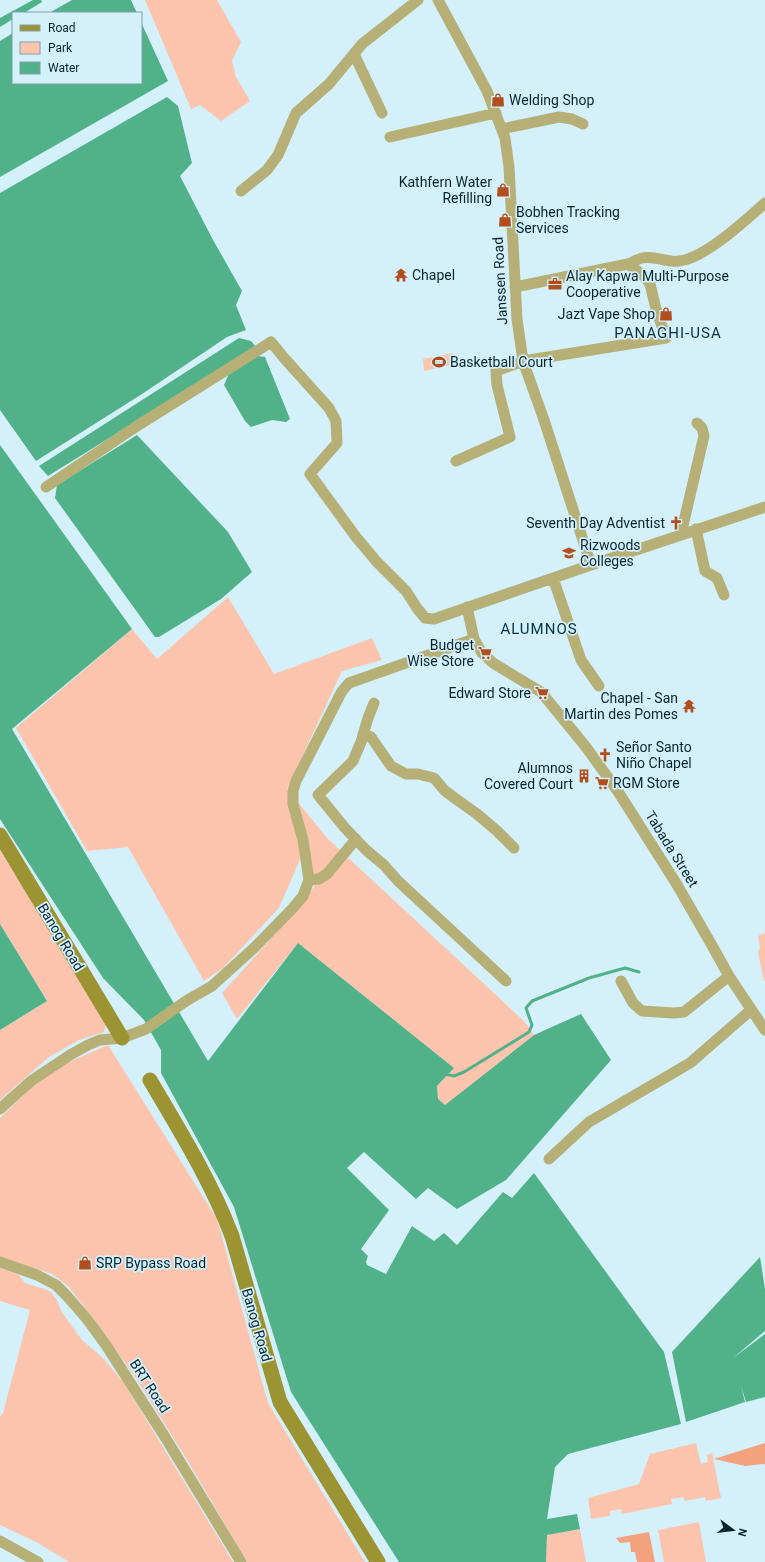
<svg xmlns="http://www.w3.org/2000/svg" width="765" height="1562" viewBox="0 0 765 1562" font-family="Roboto,sans-serif">
<rect width="100%" height="100%" fill="#d4f0fb"/>
<path fill="#fdc4ad" d="M145 0H217L241 42 232 61 236 77 250 101 221 121 200 105 191 109Z
M453 353 455 364 424 371 423 359Z
M228 597 274 674 372 638 382 660 342 671 287 789 301 857 279 908 223 968 204 981 128 847 87 851 16 728 132 629 157 659Z
M297 801 328 839 525 1022 534 1035 445 1105 438 1099 437 1086 454 1068 298 943 237 1019 222 993 288 920 314 887 307 836Z
M0 850 106 1024 104 1032 79 1040 49 1057 0 1100V1030L47 1001 0 924Z
M765 933V980L764 981 758 952 760 948 758 936Z
M108 1045 217 1219 268 1403 365 1562H247L186 1458 137 1380 94 1319 68 1286 52 1274 0 1257V1118L36 1083 67 1063Z
M0 1268 19 1275 25 1283 47 1290 51 1292 58 1302 61 1311 82 1340 104 1359 124 1383 233 1562H69L38 1543 0 1525V1417L3 1413 30 1310 0 1301Z
M696 1443 701 1464 708 1462 707 1455 712 1453 721 1498 706 1501 705 1497 685 1501 683 1497 671 1499 672 1504 622 1514 621 1509 610 1511V1516L591 1519 588 1498 639 1484 650 1454Z
M699 1522 706 1562H664L658 1530Z
M580 1529 586 1562H546L547 1535Z"/>
<path fill="#f4a17e" d="M765 1443V1464L745 1466 714 1459Z
M649 1532 655 1562H637L635 1552H631L630 1542 620 1543 616 1538Z"/>
<path fill="#51b28a" d="M33 0H41L42 2 24 13H13V19L0 27V18Z
M72 0H131L137 13H49Z
M141 22 168 81 0 177V41L13 33V83H141Z
M167 97 178 106 192 163 180 176 213 240 242 291 236 305 246 330 227 337 142 394 36 461 0 410V193Z
M239 338 251 341 256 347 48 476 39 466Z
M258 356 265 357 290 419 286 422 272 420 251 427 245 421 224 385 230 371Z
M137 435 228 532 252 572 221 599 159 637H155L55 498 57 485Z
M0 445 132 629 12 729 208 1061 298 943 454 1068 437 1086 438 1099 445 1105 534 1035 581 1014 611 1060 506 1180 457 1209 428 1188 416 1199 364 1152 347 1168 389 1210 361 1249 368 1256 366 1262 367 1265 386 1274 412 1226 434 1241 444 1233 457 1245 503 1192 512 1198 534 1173 664 1352 681 1424 568 1454 555 1467 547 1519 577 1514 580 1529 547 1535 546 1562H399L291 1392 234 1207 161 1073V1050L144 1020 103 978 0 819Z
M0 924 47 1001 0 1030Z
M760 1257 765 1289V1331L733 1358 765 1334V1397L746 1402 741 1386 745 1402 686 1422 672 1352Z"/>
<g fill="none" stroke-linecap="round" stroke-linejoin="round">
<path stroke="#51b28a" stroke-width="3" d="M444 1074 454 1076 464 1072 529 1032 532 1025 526 1008 532 1001 589 978 625 968 639 972"/>
<path stroke="#b6b077" stroke-width="11" d="M438 0 487 91 505 138 509 167 517 319 523 361 544 420 591 565
M354 54 382 113
M502 129 559 117 572 119 583 124
M390 137 496 113
M241 191 267 170 278 155 296 113 329 84 362 44 418 0
M515 287 628 264C633 262 638 259 642 258 655 255 667 263 679 261 704 259 746 220 765 203
M456 461 510 437 497 385 496 371 523 361 666 338 656 309 650 284 644 276 628 264
M46 487 137 426 271 342 285 359 329 408 336 421 337 443 310 474 356 537 377 562 406 591 417 608 425 618 434 619 591 565 765 507
M696 529 705 571 717 578 724 595
M681 534 704 436 702 428 697 423
M553 578 581 660 599 686
M467 607 474 639 482 653 493 663 541 692 586 747 617 790 676 883 710 942 729 976 765 1030
M374 703 368 718 361 742 353 761 318 795 345 828 366 850 384 865 398 881 506 981
M363 734 371 737 391 766 406 774H418L434 778 445 791 477 814 497 831 514 848
M309 880 319 879 327 874 356 839
M621 981 633 1003 642 1011 674 1013 684 1012 729 976
M0 1109 31 1081 70 1055 88 1045 100 1040 122 1038 146 1029 186 1001 212 986 255 947 292 909 303 896 309 880 303 840 293 804V791L296 781 342 691 349 683 474 639
M549 1159 589 1122 690 1063 751 1010
M0 1262 37 1275 56 1285 67 1296 87 1319 106 1345 165 1437 241 1562
M0 1541 38 1562"/>
<path stroke="#9c9332" stroke-width="15" d="M0 835 122 1038
M150 1080C180 1131 211 1181 232 1236L280 1402 378 1562"/>
</g>
<defs>
<g id="shop-bare" transform="scale(1.08)"><path d="M-5-2.5h2.3a2.7 3.5 0 0 1 5.4 0H5L5.5 6h-11ZM-1.5-2.5h3a1.5 2.3 0 0 0-3 0Z" fill="#b24e1c" stroke="#d4f0fb" stroke-width="2.5" paint-order="stroke"/></g>
<g id="temple-bare" transform="scale(1.08)"><path d="M0-6L5-2H3V0L6.5 2.5H4V6H1.5V3h-3V6H-4V2.5H-6.5L-3 0V-2H-5Z" fill="#b24e1c" stroke="#d4f0fb" stroke-width="2.5" paint-order="stroke"/></g>
<g id="office-bare" transform="scale(1.08)"><path d="M-6-3h4V-5.5h4V-3h4V5H-6ZM-1-4.5V-3h2v-1.5ZM-6 0V1H6V0Z" fill="#b24e1c" stroke="#d4f0fb" stroke-width="2.5" paint-order="stroke"/></g>
<g id="stadium-bare" transform="scale(1.08)"><path d="M0-5a6.5 5 0 1 0 0 10a6.5 5 0 1 0 0-10ZM-3.5-1.8h7v3.6h-7Z" fill="#b24e1c" stroke="#d4f0fb" stroke-width="2.5" paint-order="stroke"/></g>
<g id="church-bare" transform="scale(1.08)"><path d="M-1.2-6h2.4v3.5h3.3v2.4h-3.3V6h-2.4V-.1h-3.3v-2.4h3.3Z" fill="#b24e1c" stroke="#d4f0fb" stroke-width="2.5" paint-order="stroke"/></g>
<g id="university-bare" transform="scale(1.08)"><path d="M0-5L7-2L0 1L-7-2ZM-4 1L0 2.5L4 1V4Q0 6-4 4Z" fill="#b24e1c" stroke="#d4f0fb" stroke-width="2.5" paint-order="stroke"/></g>
<g id="supermarket-bare" transform="scale(1.08)"><path d="M-6-5.5h2.5l.6 2H6L4.5 2H-2.5L-4.4-4H-6ZM-1.5 3.2a1.3 1.3 0 1 0 .1 0ZM3 3.2a1.3 1.3 0 1 0 .1 0Z" fill="#b24e1c" stroke="#d4f0fb" stroke-width="2.5" paint-order="stroke"/></g>
<g id="building-bare" transform="scale(1.08)"><path d="M-4-6H4V6H1V3H-1V6H-4ZM-2.5-4.3h1.7v1.8h-1.7ZM.8-4.3h1.7v1.8H.8ZM-2.5-1h1.7V.8h-1.7ZM.8-1h1.7V.8H.8Z" fill="#b24e1c" stroke="#d4f0fb" stroke-width="2.5" paint-order="stroke"/></g>
</defs>
<g fill-rule="evenodd">
<use href="#shop-bare" x="498" y="100"/>
<use href="#shop-bare" x="503" y="190"/>
<use href="#shop-bare" x="505" y="220"/>
<use href="#temple-bare" x="401" y="275"/>
<use href="#office-bare" x="555" y="284"/>
<use href="#shop-bare" x="666" y="314"/>
<use href="#stadium-bare" x="439" y="362"/>
<use href="#church-bare" x="676" y="523"/>
<use href="#university-bare" x="569" y="553"/>
<use href="#supermarket-bare" x="485" y="653"/>
<use href="#supermarket-bare" x="542" y="693"/>
<use href="#temple-bare" x="689" y="706"/>
<use href="#church-bare" x="605" y="755"/>
<use href="#building-bare" x="584" y="776"/>
<use href="#supermarket-bare" x="602" y="783"/>
<use href="#shop-bare" x="85" y="1263"/>
</g>
<g text-anchor="middle" dominant-baseline="central" stroke-width="3.5" stroke-linejoin="round" paint-order="stroke">
<g font-size="14" fill="#05252f" stroke="#d4f0fb" text-anchor="start">
<text x="509" y="100">Welding Shop</text>
<text x="492" y="182" text-anchor="end">Kathfern Water<tspan x="492" dy="16">Refilling</tspan></text>
<text x="516" y="212">Bobhen Tracking<tspan x="516" dy="16">Services</tspan></text>
<text x="412" y="275">Chapel</text>
<text x="566" y="276">Alay Kapwa Multi-Purpose<tspan x="566" dy="16">Cooperative</tspan></text>
<text x="655" y="314" text-anchor="end">Jazt Vape Shop</text>
<text x="450" y="362">Basketball Court</text>
<text x="665" y="523" text-anchor="end">Seventh Day Adventist</text>
<text x="580" y="545">Rizwoods<tspan x="580" dy="16">Colleges</tspan></text>
<text x="474" y="645" text-anchor="end">Budget<tspan x="474" dy="16">Wise Store</tspan></text>
<text x="531" y="693" text-anchor="end">Edward Store</text>
<text x="678" y="698" text-anchor="end">Chapel - San<tspan x="678" dy="16">Martin des Pomes</tspan></text>
<text x="616" y="747">Señor Santo<tspan x="616" dy="16">Niño Chapel</tspan></text>
<text x="573" y="768" text-anchor="end">Alumnos<tspan x="573" dy="16">Covered Court</tspan></text>
<text x="613" y="783">RGM Store</text>
<text x="96" y="1263">SRP Bypass Road</text>
</g>
<g font-size="14" fill="#05252f" stroke="#d4f0fb">
<text transform="translate(500 281) rotate(-93)">Janssen Road</text>
<text transform="translate(672 849) rotate(58)">Tabada Street</text>
<text transform="translate(61 937) rotate(59)">Banog Road</text>
<text transform="translate(257 1325) rotate(74)">Banog Road</text>
<text transform="translate(150 1386) rotate(57)">BRT Road</text>
</g>
<g font-size="15" letter-spacing="1" fill="#07313e" stroke="#d4f0fb">
<text x="668" y="333">PANAGHI-USA</text>
<text x="539" y="629">ALUMNOS</text>
</g>
</g>
<rect x="12" y="12" width="130" height="72" fill="#d4f0fb" stroke="#819fa9"/>
<rect x="20" y="25" width="20" height="6" fill="#9c9332" stroke="#819fa9"/>
<text x="48" y="32" font-size="12" fill="#05252f">Road</text>
<rect x="20" y="42" width="20" height="12" fill="#fdc4ad" stroke="#819fa9"/>
<text x="48" y="52" font-size="12" fill="#05252f">Park</text>
<rect x="20" y="62" width="20" height="12" fill="#51b28a" stroke="#819fa9"/>
<text x="48" y="72" font-size="12" fill="#05252f">Water</text>
<g transform="translate(733 1530) rotate(105)" stroke="#d4f0fb" stroke-width="3" paint-order="stroke">
<path d="M0-3L7 15L0 10L-7 15Z" fill="#05252f"/>
<text y="-6" font-size="11" font-weight="bold" text-anchor="middle" fill="#05252f">N</text>
</g>
</svg>
